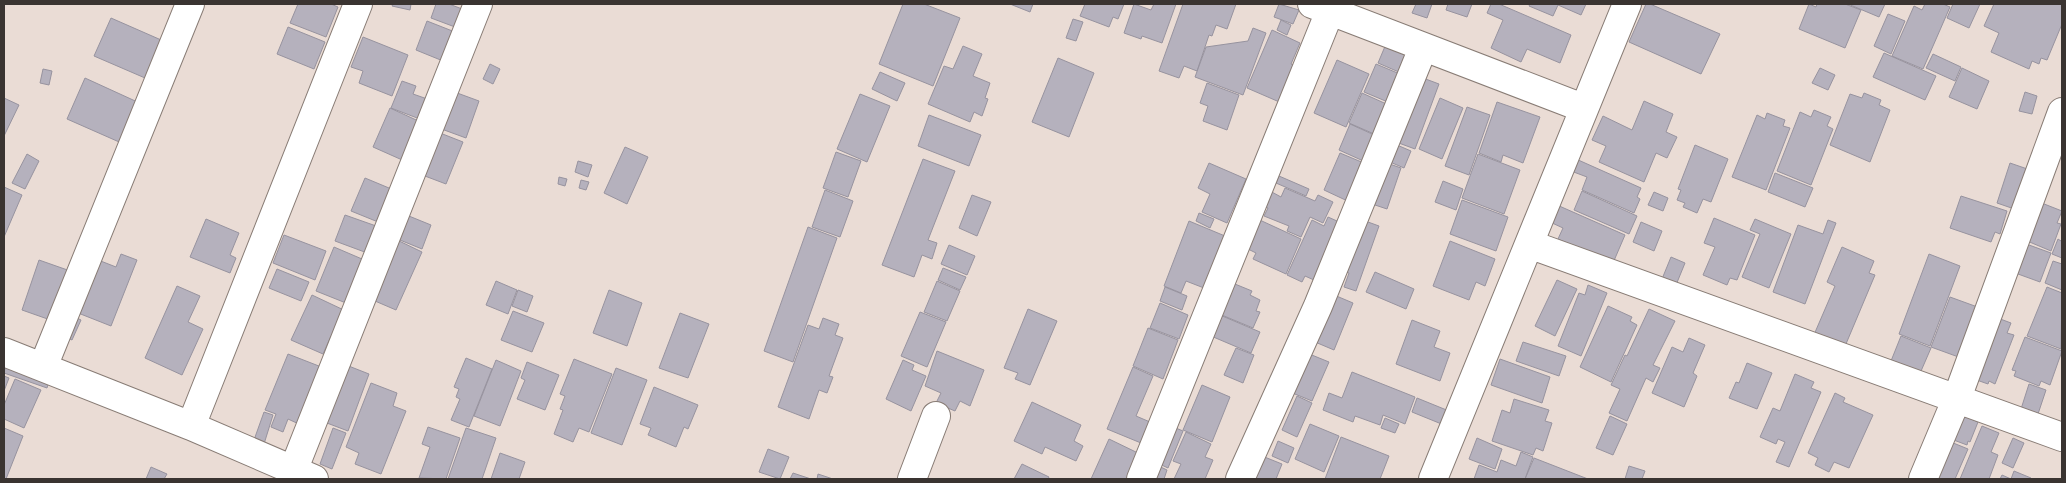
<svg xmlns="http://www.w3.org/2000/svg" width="2066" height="483" viewBox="0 0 2066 483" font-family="'Space Grotesk',sans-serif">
<rect width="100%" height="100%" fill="#eadcd5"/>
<path fill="#b5b1bd" stroke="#97939f" d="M298 4H331L338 7 326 37 290 23Z
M393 4H411L410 10 392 6Z
M436 4H449L470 12 463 30 431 18Z
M903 4H924L960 18 933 86 879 64Z
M1010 4H1033L1030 12Z
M1085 4H1124L1118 19 1113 17 1109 27 1080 16Z
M1134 4 1151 10 1154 4H1176L1162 43 1142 36 1141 39 1124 33Z
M1183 4H1236L1227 29 1216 25 1212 36 1209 35 1197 71 1184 66 1179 78 1159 71Z
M1279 4 1299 10 1293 24 1274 17Z
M1416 4H1432L1427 18 1412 13Z
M1448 4H1472L1467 17 1446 10Z
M1491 4H1499L1571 35 1560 63 1527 49 1521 62 1491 48 1503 20 1487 13Z
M1530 4H1586L1581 15 1558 5 1553 16 1529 6Z
M1646 4H1650L1720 34 1701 74 1629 42Z
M1809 4 1816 7 1817 4H1845L1861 10 1845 48 1799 29Z
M1848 4H1885L1879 17Z
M1925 4H1943L1950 7 1923 69 1892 56 1914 6 1922 10Z
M1953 4H1980L1969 28 1947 18Z
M1994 4H2062V24L2047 60 2041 58 2039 64 2032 61 2029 69 1991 52 1999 33 1984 26Z
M1888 14 1905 21 1891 54 1874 46Z
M111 18 168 43 152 81 94 56Z
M1073 19 1083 22 1076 41 1066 38Z
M1281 20 1291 25 1287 35 1277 30Z
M427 21 460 34 448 63 416 50Z
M288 27 325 42 314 69 277 54Z
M1253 28 1266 33 1243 95 1195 77 1206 47 1248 41Z
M1272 30 1300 43 1291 64 1300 68 1284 104 1247 88Z
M363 37 408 55 392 96 359 83 363 71 351 67Z
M1386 44 1416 57 1408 76 1378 63Z
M963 46 982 54 973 76 990 83 985 98 988 99 982 116 974 112 970 122 928 104 944 66 953 69Z
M1884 53 1936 76 1925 100 1873 77Z
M1933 54 1961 67 1955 81 1926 68Z
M1058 58 1094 73 1069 137 1032 122Z
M1337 60 1369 74 1346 127 1314 113Z
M490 64 500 69 493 84 483 79Z
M1376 64 1407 77 1395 105 1364 92Z
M1820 68 1835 75 1828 90 1812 83Z
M1962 68 1989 81 1977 109 1949 97Z
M43 69 52 71 49 85 40 83Z
M880 72 905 83 897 101 872 89Z
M1415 75 1439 84 1415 149 1396 142Z
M85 78 144 105 126 145 67 119Z
M402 81 416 86 413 94 433 101 425 121 391 108Z
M1207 83 1239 95 1227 130 1203 121 1208 106 1200 103Z
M449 90 479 101 466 138 436 127Z
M2025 92 2037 96 2032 114 2019 111Z
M1362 93 1393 107 1381 137 1349 123Z
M1864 93 1881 100 1879 105 1890 110 1870 162 1830 145 1850 94 1862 98Z
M860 94 890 106 867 162 837 149Z
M4 98 19 105 4 136Z
M1440 98 1463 108 1442 159 1419 149Z
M1644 101 1673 114 1666 132 1677 137 1667 158 1656 153 1644 182 1599 162 1606 146 1592 140 1603 116 1632 130Z
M1497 102 1540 117 1523 163 1503 155 1501 162 1479 153Z
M1467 107 1490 115 1469 175 1445 166Z
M390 108 425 124 409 163 373 147Z
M1814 110 1831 117 1827 126 1833 129 1811 185 1777 171 1800 112 1811 117Z
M1767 113 1785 120 1783 126 1790 128 1766 190 1732 177 1757 115 1765 119Z
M929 115 981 135 969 166 918 146Z
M1350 124 1381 138 1370 164 1339 150Z
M435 131 463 142 446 184 417 173Z
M1390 142 1411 151 1404 168 1383 159Z
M1695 145 1728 159 1711 202 1703 199 1697 213 1683 207 1685 203 1677 200 1681 190 1678 189Z
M625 147 648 157 627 204 604 193Z
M836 152 861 161 848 197 823 188Z
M1340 153 1371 166 1354 204 1324 190Z
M27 154 39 161 25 189 12 183Z
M1478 154 1520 170 1504 214 1462 198Z
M923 159 955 171 928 240 937 243 932 259 922 255 914 277 882 265Z
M1576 159 1641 188 1637 197 1640 199 1634 213 1582 190 1587 177 1571 171Z
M578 161 592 165 588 177 575 172Z
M1384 162 1401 168 1387 209 1369 203Z
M1209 163 1246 179 1227 223 1202 212 1210 194 1198 188Z
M2010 163 2036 172 2023 212 1997 203Z
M1775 173 1813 188 1805 207 1768 192Z
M1279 176 1309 189 1306 196 1276 183Z
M559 177 567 179 565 186 558 184Z
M365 178 401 193 388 226 351 211Z
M581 180 589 182 586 190 579 188Z
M1443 181 1463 189 1456 210 1435 202Z
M4 187 22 195 4 237Z
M1285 188 1315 201 1318 195 1333 202 1323 223 1310 217 1301 237 1287 231 1289 226 1264 216 1268 208 1263 206 1270 191 1281 197Z
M825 190 853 201 840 237 812 227Z
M1582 191 1637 216 1629 234 1574 210Z
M1654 192 1668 198 1663 211 1648 205Z
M972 195 991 202 977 236 959 228Z
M1961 196 2007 211 2000 234 1995 232 1991 242 1950 228Z
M1462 200 1508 217 1496 251 1450 234Z
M2034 200 2062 211 2057 223 2061 224 2051 251 2020 238Z
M1557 205 1625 235 1613 263 1558 239 1563 228 1550 222Z
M1199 213 1214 219 1210 228 1196 221Z
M404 214 431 225 422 249 395 238Z
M345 215 379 227 370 254 335 241Z
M1251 216 1301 239 1286 274 1253 259 1256 253 1238 244Z
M1328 217 1346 225 1323 284 1305 276 1302 282 1287 275 1312 220 1324 226Z
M1357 218 1379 226 1356 291 1344 287 1349 273 1339 269Z
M1714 218 1755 235 1737 280 1730 278 1727 285 1703 275 1715 247 1704 243Z
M206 219 239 233 230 255 236 258 230 273 190 257Z
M1755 219 1791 234 1769 288 1742 277 1760 234 1750 230Z
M1828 220 1836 223 1805 304 1773 292 1798 225 1823 234Z
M1189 221 1225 236 1204 288 1186 281 1181 293 1164 286Z
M1641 222 1662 231 1654 251 1633 242Z
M808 227 837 238 793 362 764 351Z
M284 235 326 251 315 280 273 263Z
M395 239 422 252 396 310 368 298Z
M2058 239 2061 241 2062 239V258L2052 254Z
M1450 241 1495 259 1485 286 1476 282 1469 300 1433 286Z
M2018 241 2051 253 2040 282 2007 270Z
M949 245 975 256 967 275 941 264Z
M334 247 369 262 351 305 316 291Z
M1842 247 1874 261 1869 273 1875 275 1843 351 1813 337 1835 286 1827 282Z
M121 254 137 260 111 326 73 311 93 258 116 267Z
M1929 254 1960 266 1930 346 1899 334Z
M1671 257 1685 263 1676 285 1662 279Z
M39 260 76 273 59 323 22 310Z
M2053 261 2062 264V290L2045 283Z
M943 268 966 277 960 290 938 280Z
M277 269 309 282 301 301 269 288Z
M1375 272 1414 289 1406 309 1366 292Z
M1557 280 1577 289 1555 336 1535 326Z
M496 281 517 290 508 314 486 305Z
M937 281 960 291 947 321 924 312Z
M1230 282 1252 291 1250 295 1260 300 1256 311 1260 312 1253 328 1212 311Z
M1588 285 1607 293 1581 356 1558 346 1579 293 1585 295Z
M177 286 200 296 188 322 203 329 182 375 145 358Z
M1165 287 1187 296 1182 310 1160 301Z
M2047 287 2062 293 2061 349 2027 336Z
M518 290 533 296 527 312 512 306Z
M609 290 642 303 627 346 593 333Z
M1327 292 1353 303 1334 350 1308 339Z
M312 295 348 312 336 339 331 336 323 354 291 340Z
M1950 297 1983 309 1964 359 1931 347Z
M1160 303 1188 315 1179 339 1150 328Z
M1608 306 1632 317 1630 321 1637 325 1611 382 1580 367Z
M1028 309 1057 321 1030 385 1015 379 1018 373 1004 368Z
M1649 309 1675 321 1653 365 1660 368 1653 382 1646 378 1627 421 1609 413 1620 389 1611 385 1625 355 1627 356Z
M513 311 544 323 532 352 501 340Z
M920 312 946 322 927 367 901 356Z
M680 313 709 324 688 378 659 368Z
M1220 315 1260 332 1251 353 1211 336Z
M73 316 81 320 72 340 64 336Z
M1995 317 2011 323 2007 333 2014 335 1995 384 1989 381 1988 384 1971 378Z
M823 318 839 324 835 335 843 338 829 376 833 377 827 393 819 390 809 419 778 407 808 325 819 329Z
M1412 320 1440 331 1434 347 1450 353 1440 381 1396 364Z
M1148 328 1178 340 1163 379 1133 366Z
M1901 336 1931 348 1918 378 1889 366Z
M2025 337 2062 351 2050 385 2041 381 2039 386 2014 376 2016 371 2012 370Z
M1689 338 1705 345 1693 373 1697 376 1684 407 1652 393 1672 347 1683 352Z
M1523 342 1566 356 1559 376 1516 361Z
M1236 348 1254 355 1243 383 1224 375Z
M937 351 984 370 970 406 960 401 955 411 936 403 941 393 925 386Z
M1302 351 1329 362 1312 401 1285 390Z
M288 354 324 368 301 425 288 419 283 432 271 427 276 414 265 410Z
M466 358 492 369 469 427 451 420 460 399 456 397 459 389 454 387Z
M574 359 612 374 589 432 579 428 573 442 554 434 563 410 560 409 565 396 560 394Z
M1500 359 1550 377 1542 403 1491 385Z
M496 360 521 371 500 426 474 416Z
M903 360 914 365 912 370 926 376 911 411 886 399Z
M527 362 559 375 545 410 517 399 525 380 521 378Z
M6 363 50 378 47 388 4 373Z
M341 363 369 374 348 431 319 420Z
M1747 363 1772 373 1757 409 1729 398 1736 382 1739 383Z
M1133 367 1153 376 1136 416 1150 422 1141 443 1107 429Z
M616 368 647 380 622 445 591 433Z
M1352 372 1415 397 1405 424 1383 415 1380 425 1355 416 1353 422 1323 410 1329 393 1342 398Z
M1795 374 1814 382 1811 388 1821 392 1789 467 1776 462 1785 442 1778 439 1776 444 1760 437 1773 408 1780 411Z
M4 376 9 378 4 391Z
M15 379 41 390 24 428 4 419V405Z
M371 383 397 393 393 406 406 411 381 474 355 464 359 453 346 447Z
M2029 384 2046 390 2038 414 2021 409Z
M1202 385 1230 397 1212 442 1183 430Z
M654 387 698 405 688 429 684 427 676 447 648 435 651 428 640 424Z
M1835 393 1845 398 1843 402 1873 415 1849 468 1834 462 1829 472 1815 465 1818 458 1808 453Z
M1297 396 1312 403 1297 437 1282 430Z
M1417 398 1449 411 1444 425 1412 412Z
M1514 399 1549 410 1545 421 1552 423 1543 451 1536 448 1533 455 1492 441 1502 410 1510 413Z
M1032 402 1081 425 1074 441 1083 446 1076 461 1045 447 1042 454 1014 441Z
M1953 411 1978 422 1970 442 1968 441 1967 445 1943 436Z
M264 412 273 415 264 444 254 440Z
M1610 416 1627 424 1613 455 1596 448Z
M1385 418 1399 424 1395 433 1381 428Z
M1166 424 1183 431 1168 468 1151 460Z
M1310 424 1339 436 1324 472 1295 459Z
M1982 426 1999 433 1991 452 1998 455 1989 479H1960Z
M428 427 460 438 446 479 419 478 430 447 422 444Z
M4 428 23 436 6 479H4Z
M333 428 346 433 332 469 320 464Z
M466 428 496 438 482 479H448Z
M1186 432 1211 444 1205 457 1213 460 1205 479H1174L1181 464 1173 461Z
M1341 437 1389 456 1380 479H1325Z
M1477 438 1502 449 1495 469 1469 459Z
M1941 438 1968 449 1955 479H1924Z
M2013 438 2024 443 2013 468 2002 463Z
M1109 439 1140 454 1128 479H1091Z
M1278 441 1294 448 1288 463 1272 456Z
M768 449 789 457 780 479 759 472Z
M1521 452 1533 457 1525 479H1474L1479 465 1497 472 1501 460 1516 466Z
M500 453 525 462 519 479H491Z
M1257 454 1282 464 1276 479H1246Z
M1534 458 1588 479H1525Z
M1150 462 1167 470 1164 479H1143Z
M1022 464 1049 477 1048 479H1014Z
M1629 466 1645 471 1642 479H1625Z
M151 467 167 474 164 479H146Z
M2014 471 2031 478 2030 479H2000L2002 475 2011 479Z
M793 473 811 479H790Z
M818 474 833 479H817Z"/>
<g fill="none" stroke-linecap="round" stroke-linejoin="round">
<g stroke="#887c75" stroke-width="30">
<path id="minor" d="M1312 4 1583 108
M1529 244 2062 437
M4 352 191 426 314 479
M43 367 190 4
M191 426 358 4
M293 471 478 4
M912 479 936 416
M1141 479 1330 11
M1240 479 1318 306 1423 48
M1433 479 1627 4
M1923 479 1957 398 2062 112"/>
</g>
<use href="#minor" stroke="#fff" stroke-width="28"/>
</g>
<rect width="2066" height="483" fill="none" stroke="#3a3431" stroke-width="10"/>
</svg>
